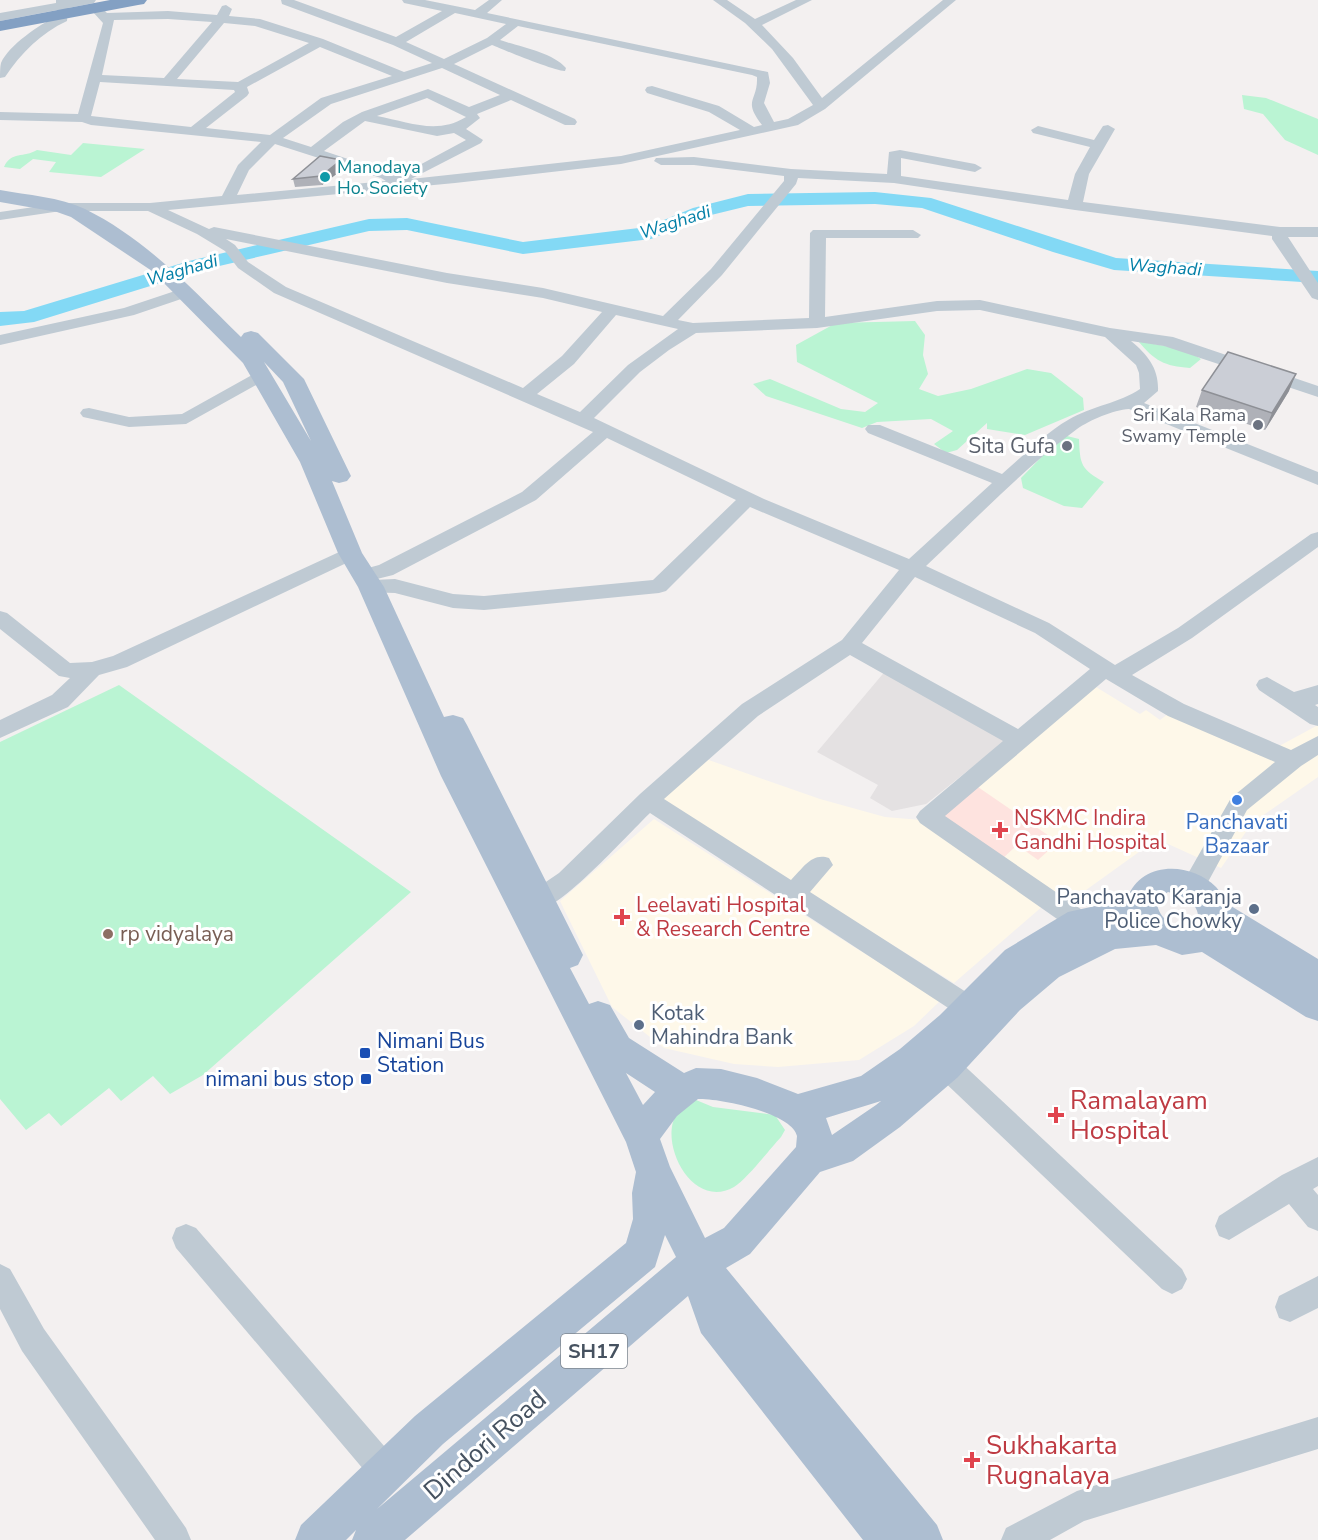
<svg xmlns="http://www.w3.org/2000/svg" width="1318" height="1540" viewBox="0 0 1318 1540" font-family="'Nunito Sans',sans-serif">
<rect width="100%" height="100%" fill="#f3f0f0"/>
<path fill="#fef8e9" d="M1096 687 1140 714 1146 710 1160 720 1168 714 1261 756 1318 725V777L1252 823 1221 868 1157 839 1068 903 1002 859 1017 845 975 785Z
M703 758 820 799 885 817 921 820 1044 905 954 983 659 800Z
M654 819 854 947 941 1000 914 1026 859 1060 778 1067 734 1064 664 1048 612 1007 560 901Z"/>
<path fill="#e4e1e2" d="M887 669 1010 737 926 804 892 811 870 798 878 785 817 752Z"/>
<path fill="#fee3df" d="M975 785 1058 842 1038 860 1017 845 1002 859 941 817Z"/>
<path fill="#baf4d3" d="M1242 95 1266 98 1318 119V155L1285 140 1263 114 1244 109Z
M83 143 145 149 101 177 49 172 56 162 33 159 20 169 4 167C11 151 24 158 37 150L71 155Z
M915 321 925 335 923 355 928 374 919 389 938 396 971 389 1027 369 1051 373 1083 398 1084 410 1025 435 987 429V423L957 450 946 453 934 444 953 431 931 419 877 422 862 428 766 396 753 384 770 379 841 409 865 412 878 403 797 362 796 345 836 323Z
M1138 341 1186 350 1201 359 1190 368C1164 366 1155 361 1138 341Z
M1063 435 1079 439C1080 465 1081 469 1104 482L1082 508 1064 506 1023 488 1021 478Z
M119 685 411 892 203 1075 170 1094 153 1076 121 1101 109 1088 61 1126 49 1113 26 1130 0 1099V742Z
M696 1100 713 1107 775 1115 785 1130 781 1137C769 1150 747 1179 734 1187 696 1209 664 1154 673 1122 676 1112 688 1106 696 1100Z"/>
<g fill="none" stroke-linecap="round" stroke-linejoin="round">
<path fill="#83d9f5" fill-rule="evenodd" d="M875 192 931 198 1116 258 1318 271V283L1114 270 1053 252 922 208 875 204 748 206 707 216 651 239 523 254 407 230 369 231 202 270 34 322 0 326V312L24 311 189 261 369 219 407 218 523 242 647 227 693 208 748 194Z"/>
<path fill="#bfcad3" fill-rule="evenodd" d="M56 0H96L94 3 68 8 67 21C41 33 21 53 5 77L0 78C0 73 0 67 1 63 9 45 39 25 57 16V10L0 21V13L56 3Z
M281 0H294L396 37 442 11 404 3 402 0H425L475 10 489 0H502L487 13 768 72 770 83 764 103 774 122 788 119 813 105 772 49 745 23 713 0H727L755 19 796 0H812L762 25 793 58 822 98 943 0H956L825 109 798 125 621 164 455 183 168 210 209 229 214 227 447 273 543 288 663 316 711 269 784 181V176L694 165H661L654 161 656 158 694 157 791 169 887 174 889 152 900 150 975 164 982 168 975 172 901 158V176L1068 200 1075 174 1090 147 1033 133 1031 130 1038 126 1094 140 1103 126 1108 125 1115 129 1089 174 1083 202 1280 227H1318V237H1288L1318 283V300L1312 298 1272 239V236L1075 210 894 183 798 178 796 184 722 275 678 320 693 323 809 318 810 233 813 230H913L921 235 918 238H826L825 317 937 301 980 300 1110 328 1173 337 1318 386V397L1164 346 1131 341C1148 355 1159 369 1158 391L1144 403 1318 472V485L1129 409C1113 410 1090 420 1077 429 1023 469 975 520 926 566L1049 623 1115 665 1178 628 1311 534 1318 532V547L1192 638 1132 675 1184 704 1291 750 1318 736V755L1301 766 1247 810 1202 893 1193 896 1184 893 1181 886 1231 798 1275 762 1168 716 1106 679 945 816 1088 914 1091 921 1088 928 1079 931 1070 928 920 823 916 817 920 811 1003 741 850 655 758 716 664 799 791 880C803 868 812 852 829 858L833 865 810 892 977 999 981 1007 977 1015 968 1018 959 1015 650 813C632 830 562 908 540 909 539 909 532 906 531 906L528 899 531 892 559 873 640 794 742 704 842 640 899 570 750 507 666 591 659 593 484 610 453 608 395 593 364 592 361 587 364 583 357 581 354 576 357 571 379 565 522 492 593 432 274 293 238 268 225 251 197 234 148 211H61L0 220V212L61 203H150L222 196 238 165 261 142 91 125 82 122 0 120V112L78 114 103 23 92 11 94 8H102L107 13 168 11 217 15 222 6 226 5 232 9 229 16 260 19 323 39 404 72 432 63 393 45 282 4ZM455 13 506 24 487 38 444 59 406 42ZM168 19 212 22 164 78 102 75 114 20ZM224 23 255 26 309 43 238 82 177 79ZM518 26 752 75 757 77C758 102 742 99 762 125L754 127 719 106 652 86 647 87 645 90 647 93 709 112 740 130 621 156 411 179 481 143 483 140 466 129 480 118 477 114 511 100 565 125H575L577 122 575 119 454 64 492 45C504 50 557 72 565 71L566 68C552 52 520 47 500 40ZM320 47 392 76 321 98 270 135 206 128 247 96 249 93 247 87ZM442 68 500 95 469 107 428 89 362 112 343 122 311 147 283 138 331 104ZM100 82 234 90 235 92 191 127 91 116ZM427 98 466 117C437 135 409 122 377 116ZM365 121 437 136 454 133 466 140 414 168 396 175 324 151ZM275 144 381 178 386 181 237 195 249 170ZM226 239 447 283 543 298 602 312 562 356 523 388 286 287 248 262 235 245ZM980 310 1105 337 1136 365 1139 373 1140 389C1120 403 1091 406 1068 420 1045 433 1022 457 1002 474L880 425H868L865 429 868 433 992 483 909 559 764 499 594 418 640 372 669 350 696 333 817 328 937 311ZM616 315 678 329 628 365 580 412 537 394 574 364ZM607 438 736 500 653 580 484 596 453 594 395 579 373 580 393 575 536 500ZM915 577 1035 633 1090 669 1018 729 862 643Z
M184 288 190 290 192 293 190 296 134 315 0 345V335L124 308Z
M261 370 267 371 270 375 267 379 186 424 129 427 83 417 80 413 83 409 89 408 129 417 182 414Z
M350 547 357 548 360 553 357 558 127 667 99 675 68 707 0 738V720L52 695 70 678 59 676 0 629V611L7 613 70 663 92 662 113 656Z
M1267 677 1294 692 1318 685V704L1315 705 1318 707V726L1310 724 1259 690 1256 685 1259 680Z
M946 1054 955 1057 1182 1269 1187 1279 1182 1289 1172 1294 1162 1289 937 1075 933 1066 937 1057Z
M1318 1157V1186L1313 1189 1318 1195V1231L1308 1227 1289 1204 1229 1240 1219 1236 1215 1226 1219 1216 1282 1175Z
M186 1224 196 1228 397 1461 402 1472 397 1483 386 1488 375 1483 176 1248 172 1238 176 1228Z
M0 1264 10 1269 44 1329 146 1471 186 1528 191 1540H155L22 1351 0 1309Z
M1318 1276V1308L1290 1322 1279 1318 1275 1307 1279 1296Z
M1318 1417V1449L1084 1521 1050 1540H1001L1006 1528 1077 1491Z"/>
<path fill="#adbed1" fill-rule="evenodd" d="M0 190C27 195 60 197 85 209 146 239 193 290 241 337L244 333 251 331 258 333 304 379 351 476 347 481 339 483 332 481 362 553 384 587 444 717 453 715 463 718 467 725 578 945 583 955 578 965 570 968 589 1004 598 1001 610 1005 629 1038 684 1073 696 1068 721 1069 757 1078 798 1094 861 1076 900 1049 940 1015 1005 950 1068 912 1127 899C1140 861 1190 861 1216 887 1220 891 1223 898 1226 903L1318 959V1021L1306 1017 1202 952 1182 955 1156 945 1115 949 1059 977 1020 1010 958 1077 900 1127 853 1161 820 1172 750 1254 726 1268 937 1525 943 1540H863L701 1333 688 1296 405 1540H352L356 1530 346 1540H295L301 1525 415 1416 626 1243 633 1219 632 1193 636 1172 626 1142 441 776 358 587 338 553 300 462 243 363 152 271 71 217 57 212 0 202ZM264 362 283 382 311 441ZM1168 892C1186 897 1201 903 1198 924 1181 935 1155 919 1157 899ZM626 1073 655 1092 643 1105ZM698 1099C719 1098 792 1113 797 1136L796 1147 724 1228 705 1238 670 1167 660 1139 677 1116ZM881 1101 876 1105 832 1135 826 1118ZM665 1235 676 1257 377 1509 443 1444 655 1267Z"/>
<path fill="#83a0c3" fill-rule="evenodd" d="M110 0H147L144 4 138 5 0 31V21Z"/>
</g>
<path fill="#afb1b8" d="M341 160 343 169 322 185 295 187 293 179Z
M1202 390 1289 391 1265 430 1196 407Z"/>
<path fill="#8e9096" d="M341 160 343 169 322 185 321 176Z
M1296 374 1289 391 1265 430 1272 413Z"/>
<path fill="#cbced6" stroke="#8e9096" stroke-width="1.5" d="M320 156 341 160 321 176 293 179Z
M1228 352 1296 374 1272 413 1202 390Z"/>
<circle fill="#0f9aa8" stroke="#fff" stroke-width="2" cx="325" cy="177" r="6"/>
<g fill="#6b7280" stroke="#fff" stroke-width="2">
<circle cx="1258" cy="425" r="6"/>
<circle cx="1067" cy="446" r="6"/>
</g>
<circle fill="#3f7fe0" stroke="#fff" stroke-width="2" cx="1237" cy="800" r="6"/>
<g fill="#e0444e" stroke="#fff" stroke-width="2">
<path d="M997 821h6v6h6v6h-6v6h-6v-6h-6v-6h6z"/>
<path d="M619 908h6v6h6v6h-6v6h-6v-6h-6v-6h6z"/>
<path d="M1053 1106h6v6h6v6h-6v6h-6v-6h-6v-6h6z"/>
<path d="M969 1451h6v6h6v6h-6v6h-6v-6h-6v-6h6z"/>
</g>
<g fill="#5c6f8a" stroke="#fff" stroke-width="2">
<circle cx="1254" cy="909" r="6"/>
<circle cx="639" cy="1025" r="6"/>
</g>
<circle fill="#8d6e63" stroke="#fff" stroke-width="2" cx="108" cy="934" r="6"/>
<g fill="#1a4fb4" stroke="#fff" stroke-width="2">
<rect x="359" y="1047" width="12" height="12" rx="3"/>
<rect x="360" y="1073" width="12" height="12" rx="3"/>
</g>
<g text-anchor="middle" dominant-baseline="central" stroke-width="6" stroke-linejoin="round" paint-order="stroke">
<g font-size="18" fill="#0d838f" stroke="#fff" text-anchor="start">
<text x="337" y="167">Manodaya<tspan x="337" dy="21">Ho. Society</tspan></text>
</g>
<g font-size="18" font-style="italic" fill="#027fa7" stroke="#fff">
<text transform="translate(675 222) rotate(-18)">Waghadi</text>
<text transform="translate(1165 267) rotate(4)">Waghadi</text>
<text transform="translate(182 270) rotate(-16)">Waghadi</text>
</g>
<g font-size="18" fill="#5b616d" stroke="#fff" text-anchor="end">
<text x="1246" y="415">Sri Kala Rama<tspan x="1246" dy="21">Swamy Temple</tspan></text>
</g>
<rect fill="#fff" stroke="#7e8690" stroke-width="1.5" x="561" y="1334" width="66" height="34" rx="4.5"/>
<g font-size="20" font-weight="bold" fill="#465260">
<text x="594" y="1351">SH17</text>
</g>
<g font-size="21" fill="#5b616d" stroke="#fff" text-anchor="end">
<text x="1055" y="446">Sita Gufa</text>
</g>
<g font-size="21" fill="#be3a42" stroke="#fff" text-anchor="start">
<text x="1014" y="818">NSKMC Indira<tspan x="1014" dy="24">Gandhi Hospital</tspan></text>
<text x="636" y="905">Leelavati Hospital<tspan x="636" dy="24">&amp; Research Centre</tspan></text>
</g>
<g font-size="21" fill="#366cbe" stroke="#fff">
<text x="1237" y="822">Panchavati<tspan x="1237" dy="24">Bazaar</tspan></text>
</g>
<g font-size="21" fill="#4e5e75" stroke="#fff" text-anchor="end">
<text x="1242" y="897">Panchavato Karanja<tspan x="1242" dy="24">Police Chowky</tspan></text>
<text x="651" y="1013" text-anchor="start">Kotak<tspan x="651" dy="24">Mahindra Bank</tspan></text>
</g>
<g font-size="21" fill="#785e54" stroke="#fff" text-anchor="start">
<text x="120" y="934">rp vidyalaya</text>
</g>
<g font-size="21" fill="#164399" stroke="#fff" text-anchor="start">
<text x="377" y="1041">Nimani Bus<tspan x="377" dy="24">Station</tspan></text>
<text x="354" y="1079" text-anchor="end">nimani bus stop</text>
</g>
<g font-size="26" fill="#be3a42" stroke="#fff" text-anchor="start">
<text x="1070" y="1100">Ramalayam<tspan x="1070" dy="30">Hospital</tspan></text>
<text x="986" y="1445">Sukhakarta<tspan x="986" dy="30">Rugnalaya</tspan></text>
</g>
<g font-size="26" fill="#465260" stroke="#fff">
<text transform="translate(485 1445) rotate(-41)">Dindori Road</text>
</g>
</g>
</svg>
